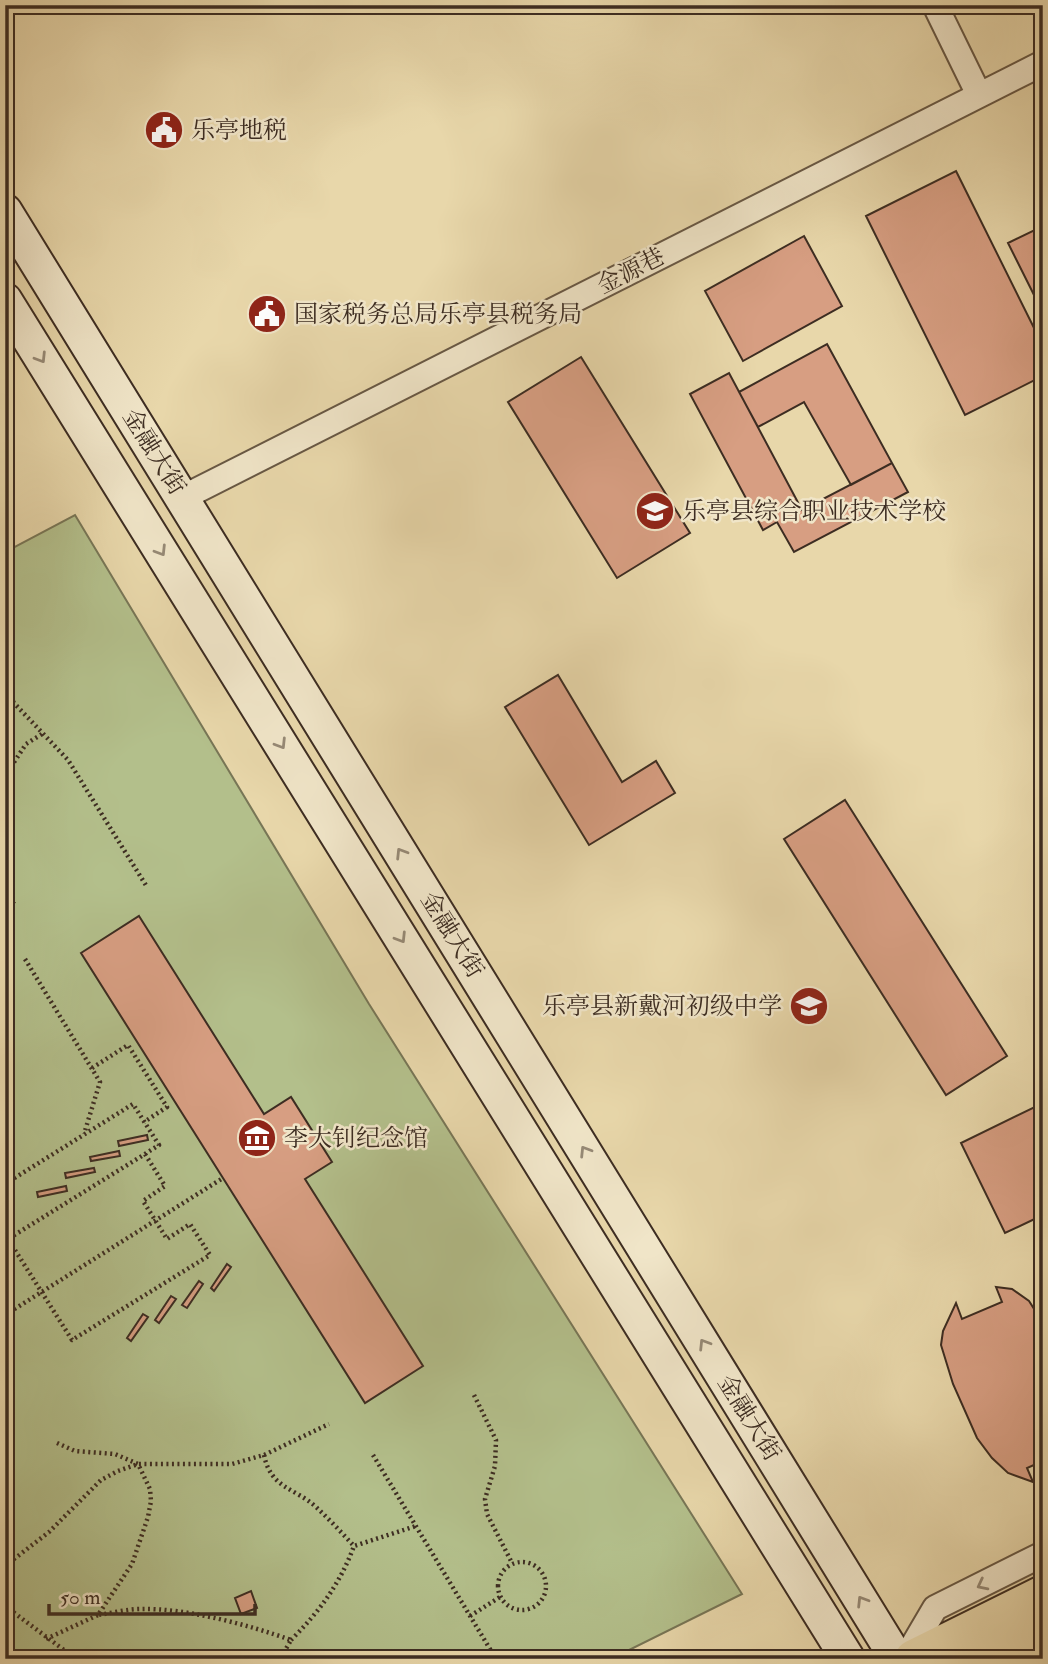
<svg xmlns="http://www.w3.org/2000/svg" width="1048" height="1664" viewBox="0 0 1048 1664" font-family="'IM FELL Double Pica','Noto Serif SC',serif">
<rect width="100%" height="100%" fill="#e8d7aa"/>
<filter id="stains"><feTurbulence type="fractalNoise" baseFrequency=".00286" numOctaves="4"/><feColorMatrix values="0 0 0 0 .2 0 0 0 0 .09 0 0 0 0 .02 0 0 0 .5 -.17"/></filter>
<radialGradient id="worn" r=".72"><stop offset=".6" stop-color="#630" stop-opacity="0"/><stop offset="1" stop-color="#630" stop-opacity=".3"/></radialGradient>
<path fill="#b3bf8b" stroke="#787656" stroke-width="2" d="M75 515 369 1004 742 1594 611 1659H5V552Z"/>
<path fill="#d79e82" stroke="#3d2d22" stroke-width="2" d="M956 171 1043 346V376L965 415 866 216Z
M1043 226V313L1008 243Z
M804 236 842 306 743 361 705 291Z
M827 344 892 463 851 485 804 402 758 427 739 392Z
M581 357 690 533 617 578 508 402Z
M729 373 802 510 892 463 908 492 794 552 777 522 763 530 690 394Z
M558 675 622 782 656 761 675 793 589 845 505 707Z
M845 800 1007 1056 946 1095 784 839Z
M139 916 264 1114 291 1097 332 1162 305 1179 423 1366 365 1403 81 953Z
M1043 1103V1215L1005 1233 961 1143Z
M147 1135 148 1140 119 1146 118 1141Z
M119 1151 120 1156 91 1161 90 1157Z
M94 1168 95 1172 66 1178 65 1173Z
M66 1186 67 1191 38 1197 37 1192Z
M227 1264 231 1267 214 1291 211 1288Z
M199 1281 203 1284 187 1308 182 1305Z
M996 1287 1012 1289 1029 1301 1043 1323V1461L1027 1468 1033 1482 1008 1473 992 1458 977 1438 953 1384 941 1345 943 1331 956 1303 962 1319 1002 1302Z
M171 1296 176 1299 159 1323 155 1320Z
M143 1314 148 1317 131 1341 127 1338Z
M251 1591 257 1608 241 1614 235 1598Z"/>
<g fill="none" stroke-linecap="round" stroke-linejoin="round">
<g stroke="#685844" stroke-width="28">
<path id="street" d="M935 5 979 95
M182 498 1043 63
M905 1659 935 1608 1043 1554"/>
</g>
<g stroke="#3d2d22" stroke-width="37">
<path id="secondary" d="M5 211 897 1659
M5 300 848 1659"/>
</g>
<g stroke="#3d2d22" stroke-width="42">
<path id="highway" d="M914 1659 1043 1595
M991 1659 1043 1633"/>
</g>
<path stroke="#3d2d22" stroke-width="4.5" stroke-dasharray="2 3.5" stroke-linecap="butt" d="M5 687 14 703 68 760 147 887
M5 776 26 744 42 734
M5 889 14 904
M25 959 100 1082 84 1134
M92 1068 128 1045 167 1107 144 1122
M5 1184 133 1104 159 1145 145 1154 8 1239 72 1340 210 1255 190 1224 167 1239 143 1201 165 1186 145 1154
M5 1315 223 1178
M474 1395 496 1440 495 1466 485 1499 487 1514 512 1563
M57 1443 75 1451 115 1454 138 1464 150 1489 151 1501 148 1517 132 1564 98 1615C112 1613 127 1609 141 1609 186 1608 249 1625 291 1640L280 1659
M264 1455C271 1489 294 1487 316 1507 329 1519 342 1533 354 1546L416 1526
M373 1455 496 1659
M498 1586a24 24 0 1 1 48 0a24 24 0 1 1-48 0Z
M5 1566 49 1532 101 1480 118 1471 138 1464H232L264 1455 329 1424
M5 1599 9 1609 76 1659
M470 1616 500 1597
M46 1639 98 1615
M291 1640C319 1612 340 1584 354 1546"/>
<use href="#street" stroke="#f0e5c8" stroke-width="24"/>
<use href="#secondary" stroke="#f0e5c8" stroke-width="33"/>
<use href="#highway" stroke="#e8d7aa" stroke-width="38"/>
</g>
<defs><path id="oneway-chevron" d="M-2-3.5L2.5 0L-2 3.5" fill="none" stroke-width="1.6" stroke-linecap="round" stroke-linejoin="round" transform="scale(1.75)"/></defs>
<g stroke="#968975">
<use href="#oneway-chevron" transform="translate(41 358) rotate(58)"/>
<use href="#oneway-chevron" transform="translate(161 551) rotate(58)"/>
<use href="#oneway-chevron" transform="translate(281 744) rotate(58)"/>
<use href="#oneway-chevron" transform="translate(401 853) rotate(-122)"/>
<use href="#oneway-chevron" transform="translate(401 938) rotate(58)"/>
<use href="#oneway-chevron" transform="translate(585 1151) rotate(-122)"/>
<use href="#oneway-chevron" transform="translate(704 1344) rotate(-122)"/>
<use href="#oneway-chevron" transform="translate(982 1585) rotate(153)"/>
<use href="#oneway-chevron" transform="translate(862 1601) rotate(-122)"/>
</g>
<defs>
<g id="civic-disc" transform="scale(2.0125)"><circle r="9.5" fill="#8f2418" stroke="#f0e5c8"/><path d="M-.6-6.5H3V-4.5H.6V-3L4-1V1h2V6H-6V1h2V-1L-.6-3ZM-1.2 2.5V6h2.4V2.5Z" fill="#fff"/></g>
<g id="school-disc" transform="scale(2.0125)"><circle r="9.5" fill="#8f2418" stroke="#f0e5c8"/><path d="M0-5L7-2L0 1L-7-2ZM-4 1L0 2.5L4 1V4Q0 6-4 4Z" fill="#fff"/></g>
<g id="museum-disc" transform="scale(2.0125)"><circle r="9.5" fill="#8f2418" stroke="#f0e5c8"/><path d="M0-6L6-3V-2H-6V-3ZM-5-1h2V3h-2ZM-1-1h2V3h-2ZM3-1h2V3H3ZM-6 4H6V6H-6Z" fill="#fff"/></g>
</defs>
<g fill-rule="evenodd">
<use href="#civic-disc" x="164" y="130"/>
<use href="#civic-disc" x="267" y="314"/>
<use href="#school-disc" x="655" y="511"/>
<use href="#school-disc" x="809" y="1006"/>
<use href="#museum-disc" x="257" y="1138"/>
</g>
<g text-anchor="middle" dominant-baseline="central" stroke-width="5" stroke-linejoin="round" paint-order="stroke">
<g font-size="24" fill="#3d2d22" stroke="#f0e5c8" text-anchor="start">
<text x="191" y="130">乐亭地税</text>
<text x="294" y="314">国家税务总局乐亭县税务局</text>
<text x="682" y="511">乐亭县综合职业技术学校</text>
<text x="782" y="1006" text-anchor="end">乐亭县新戴河初级中学</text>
<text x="284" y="1138">李大钊纪念馆</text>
</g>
<g font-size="24" fill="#3d2d22" stroke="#f0e5c8">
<text transform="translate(631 271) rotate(-27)">金源巷</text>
<text transform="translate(154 452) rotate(58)">金融大街</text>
<text transform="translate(452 935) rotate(58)">金融大街</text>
<text transform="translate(749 1418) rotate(58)">金融大街</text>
</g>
</g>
<rect width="1048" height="1664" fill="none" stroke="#e8d7aa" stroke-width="28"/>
<rect x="7" y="7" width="1034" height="1650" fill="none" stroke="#3d2d22" stroke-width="3.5"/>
<rect x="14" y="14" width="1020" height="1636" fill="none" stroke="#3d2d22" stroke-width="2"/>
<path d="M49 1604v10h206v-10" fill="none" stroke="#3d2d22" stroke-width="3.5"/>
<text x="60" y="1604" font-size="21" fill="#3d2d22" stroke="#f0e5c8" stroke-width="5" paint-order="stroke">50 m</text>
<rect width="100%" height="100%" filter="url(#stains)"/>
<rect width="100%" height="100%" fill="url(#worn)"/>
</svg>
